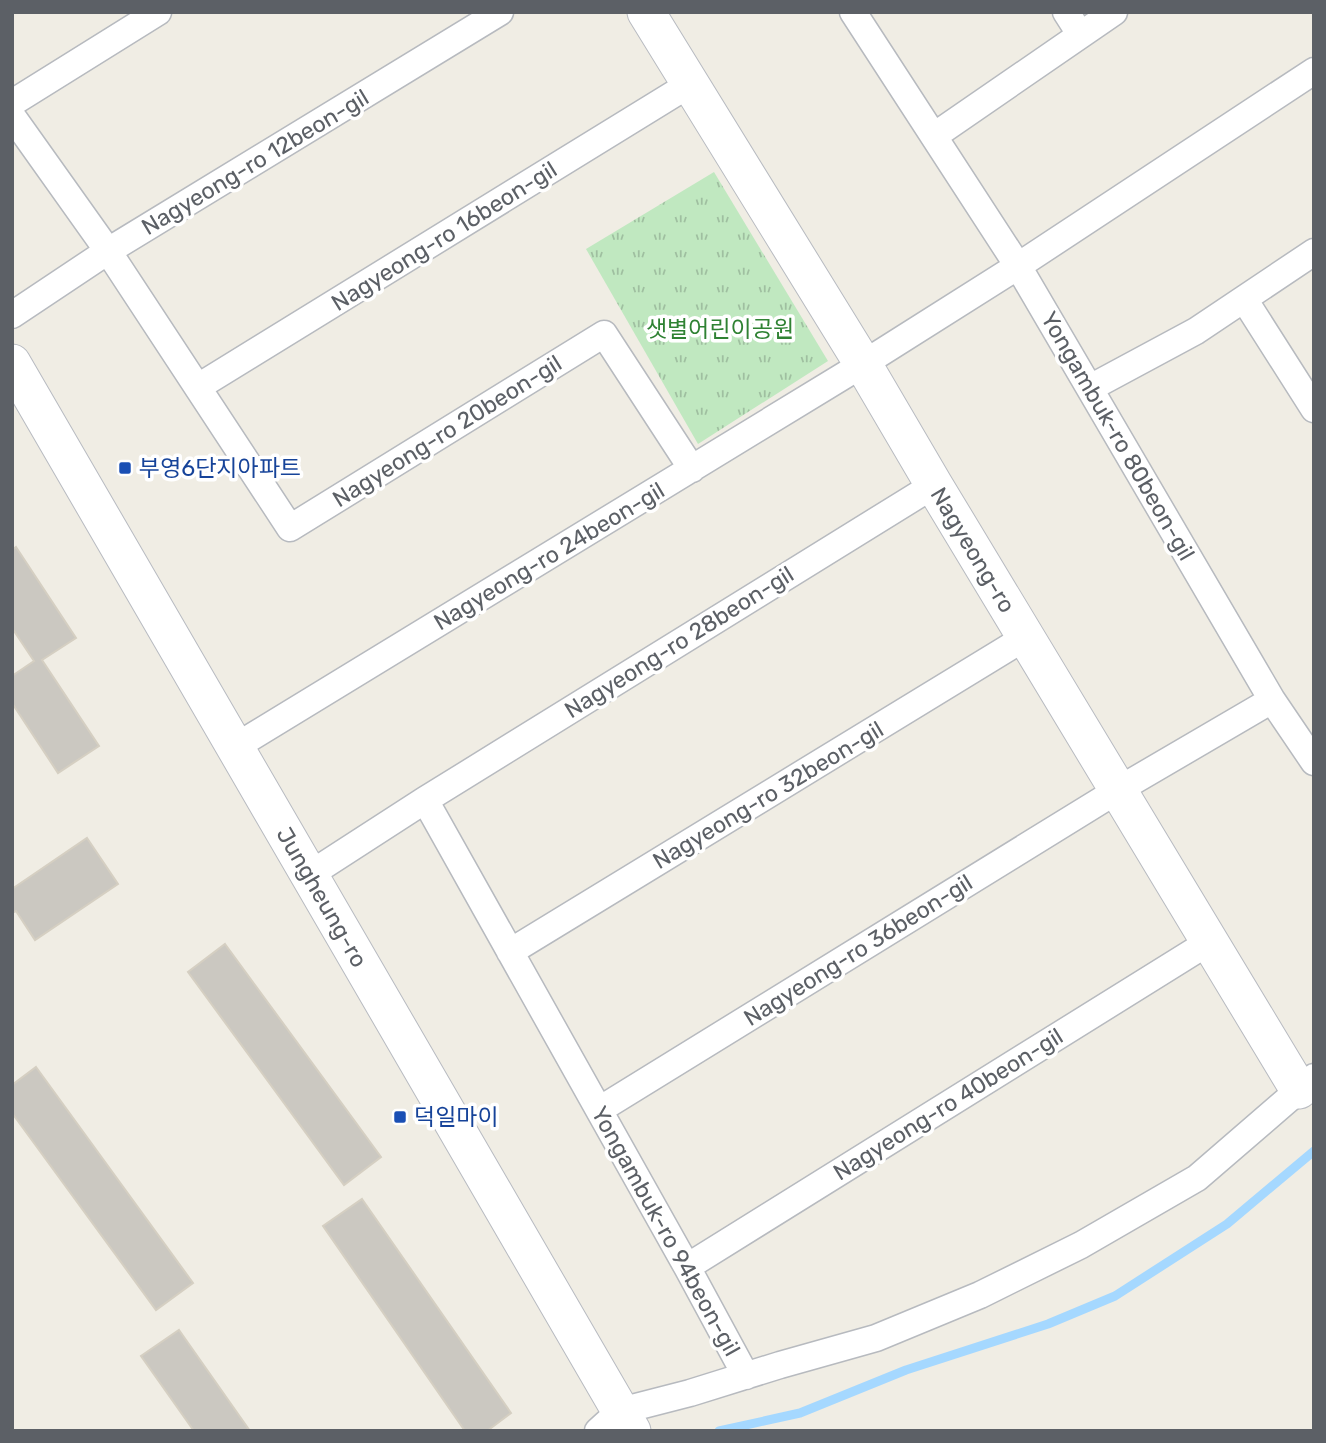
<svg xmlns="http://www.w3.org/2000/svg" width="1326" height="1443" viewBox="0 0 1326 1443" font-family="Rubik,'Noto Sans KR',sans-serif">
<defs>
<pattern id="grass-tufts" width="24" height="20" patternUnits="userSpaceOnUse" patternTransform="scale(1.75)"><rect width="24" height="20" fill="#c0e8c0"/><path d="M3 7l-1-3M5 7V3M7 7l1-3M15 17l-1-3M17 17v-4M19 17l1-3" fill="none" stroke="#9fbfa0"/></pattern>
</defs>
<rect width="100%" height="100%" fill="#f0ede4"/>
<path fill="url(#grass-tufts)" d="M714 172 828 361 698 444 586 249Z"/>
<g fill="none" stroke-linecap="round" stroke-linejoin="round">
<path stroke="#a5d8ff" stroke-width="9" d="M719 1431 800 1413 906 1370 1048 1324 1115 1296 1227 1224 1314 1151"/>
</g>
<path fill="#cbc8c1" stroke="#d5cfc2" stroke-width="2" d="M16 547 76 638 42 660 99 746 58 773 12 703V676L34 661 12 628V550Z
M87 838 118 884 35 940 16 911 12 913V889Z
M225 944 381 1157 344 1185 188 972Z
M36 1067 193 1283 156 1310 12 1113V1085Z
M362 1199 511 1413 487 1431H465L323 1226Z
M179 1330 250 1431H194L141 1356Z"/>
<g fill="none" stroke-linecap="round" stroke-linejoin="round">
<g stroke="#b7babf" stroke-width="29">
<path id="street" d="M853 12 1018 266 1272 700 1314 762
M1066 12 1080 34
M12 103 158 12
M12 116 108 251 290 528 604 334 692 469
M934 136 1114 12
M1244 299 1314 409
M12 315 108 251 500 12
M198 387 690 84
M1090 388 1196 331 1314 252
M235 747 863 364 1018 266 1314 71
M425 800 687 1267 746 1376
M309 875 425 800 934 485
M510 952 1026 637
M599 1110 1118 790 1272 700
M687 1267 1209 942
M598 1431 620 1411 690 1393 780 1365 876 1338 980 1295 1081 1245 1197 1178 1314 1077"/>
</g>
<g stroke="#b8bbc1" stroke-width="39">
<path id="secondary" d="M646 12 863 364 934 485 1299 1090
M12 363 632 1431"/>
</g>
<use href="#street" stroke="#fff" stroke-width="26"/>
<use href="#secondary" stroke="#fff" stroke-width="37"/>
</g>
<g fill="#1a4fb4" stroke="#fff" stroke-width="2.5">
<rect x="118" y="461" width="14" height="14" rx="3.5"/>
<rect x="393" y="1110" width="14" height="14" rx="3.5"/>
</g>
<g text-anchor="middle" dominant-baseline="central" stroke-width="7" stroke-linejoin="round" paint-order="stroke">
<g font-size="23" fill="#5c6066" stroke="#fff">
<text transform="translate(255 162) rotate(-31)">Nagyeong-ro 12beon-gil</text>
<text transform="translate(444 236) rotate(-32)">Nagyeong-ro 16beon-gil</text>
<text transform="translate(447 431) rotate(-32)">Nagyeong-ro 20beon-gil</text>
<text transform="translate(1118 436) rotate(60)">Yongambuk-ro 80beon-gil</text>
<text transform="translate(973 550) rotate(59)">Nagyeong-ro</text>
<text transform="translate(549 556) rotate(-31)">Nagyeong-ro 24beon-gil</text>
<text transform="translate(679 642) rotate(-32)">Nagyeong-ro 28beon-gil</text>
<text transform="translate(768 795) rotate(-31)">Nagyeong-ro 32beon-gil</text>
<text transform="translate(322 897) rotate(60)">Jungheung-ro</text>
<text transform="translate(858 950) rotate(-32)">Nagyeong-ro 36beon-gil</text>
<text transform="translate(948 1104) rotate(-32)">Nagyeong-ro 40beon-gil</text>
<text transform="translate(666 1231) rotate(61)">Yongambuk-ro 94beon-gil</text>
</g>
<g font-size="23" fill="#2f8233" stroke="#fff">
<text x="720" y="329">샛별어린이공원</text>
</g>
<g font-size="23" fill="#164399" stroke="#fff" text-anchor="start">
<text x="139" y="468">부영6단지아파트</text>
<text x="414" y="1117">덕일마이</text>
</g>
</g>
<rect width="1326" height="1443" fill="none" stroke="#5c6066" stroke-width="28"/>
</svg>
